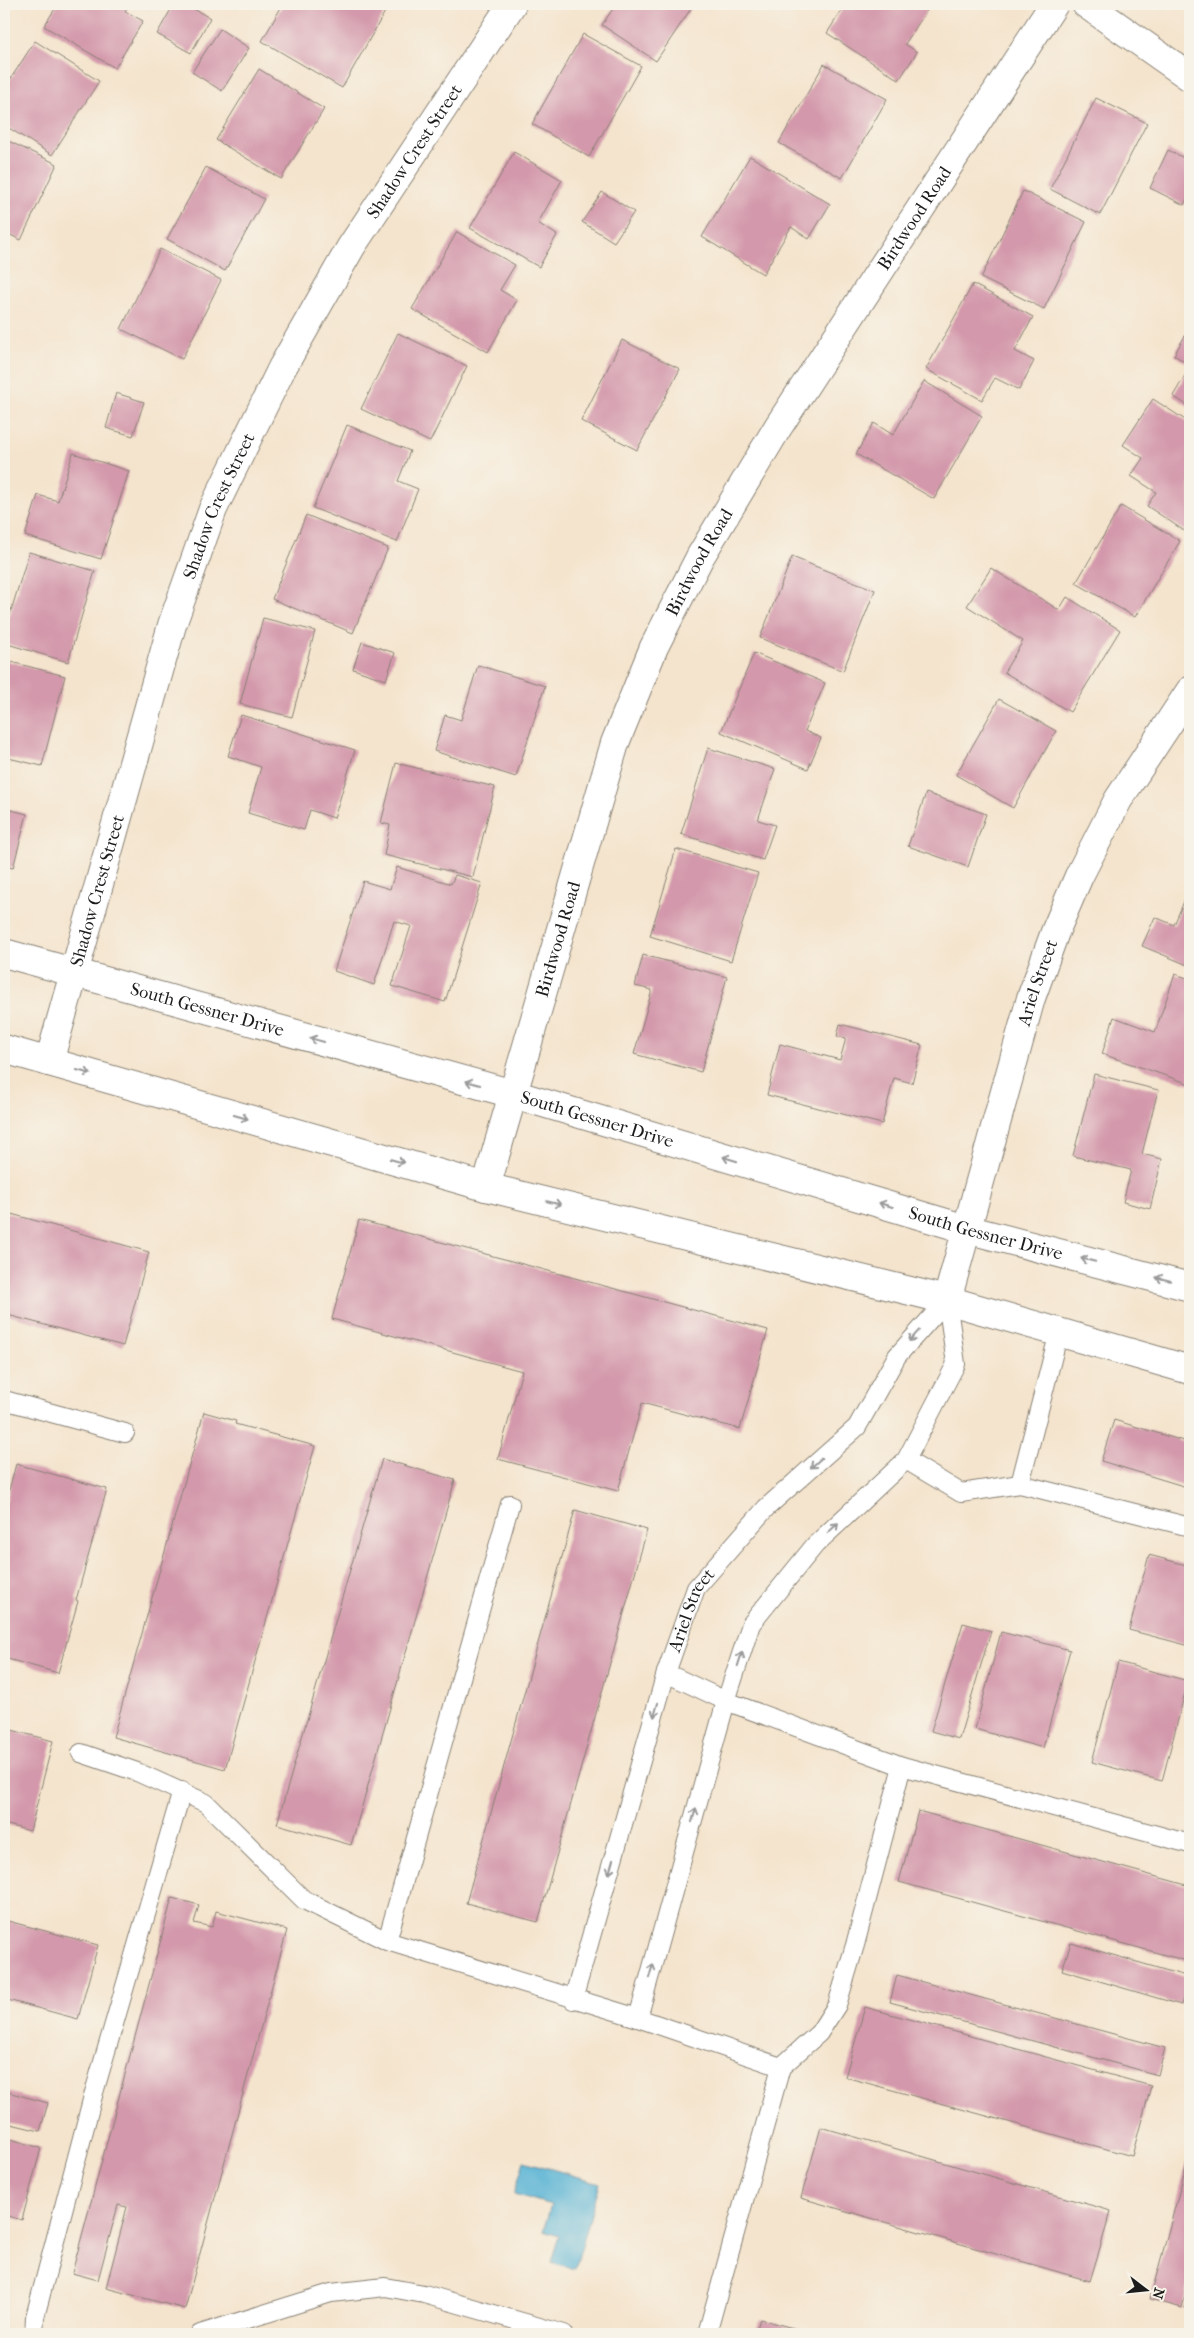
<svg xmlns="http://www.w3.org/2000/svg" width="1194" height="2338" viewBox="0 0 1194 2338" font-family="'IM FELL French Canon',serif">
<rect width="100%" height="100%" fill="#f7f3e8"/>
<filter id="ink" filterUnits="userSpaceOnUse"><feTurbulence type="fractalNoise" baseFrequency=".02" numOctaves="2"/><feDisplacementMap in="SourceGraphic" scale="10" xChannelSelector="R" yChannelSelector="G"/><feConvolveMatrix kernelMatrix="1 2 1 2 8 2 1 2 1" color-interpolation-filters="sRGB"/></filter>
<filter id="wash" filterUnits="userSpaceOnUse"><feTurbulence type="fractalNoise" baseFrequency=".0096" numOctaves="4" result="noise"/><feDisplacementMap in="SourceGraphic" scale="20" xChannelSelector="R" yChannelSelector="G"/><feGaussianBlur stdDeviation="1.12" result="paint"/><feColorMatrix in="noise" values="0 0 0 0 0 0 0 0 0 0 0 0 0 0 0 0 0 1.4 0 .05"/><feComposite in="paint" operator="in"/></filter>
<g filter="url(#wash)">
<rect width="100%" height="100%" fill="#f4e4cd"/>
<path fill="#56b2d4" stroke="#396778" d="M524 2161 600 2183 575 2269 551 2262 559 2236 543 2231 551 2205 514 2194Z"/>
<g id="blocks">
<path fill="#d398ab" d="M58 4H130L125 11 143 21 115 68 44 26Z
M174 4H185L210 18 191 53 157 34Z
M283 4H376L386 10 342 88 262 41Z
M616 4H694L656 61 602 25Z
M846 4H931L905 44 917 52 899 80 827 33Z
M220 29 249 48 222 91 192 72Z
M583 34 641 66 589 157 532 124Z
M35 41 99 81 52 155 4 125V89Z
M824 64 887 99 842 178 779 143Z
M259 69 324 109 281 179 216 140Z
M1096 98 1147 123 1100 215 1050 189Z
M4 139 57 164 21 240 4 232Z
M1168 150 1190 161V193L1184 205 1150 188Z
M514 152 562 180 538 223 557 235 539 267 470 228Z
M750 156 830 204 809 239 791 227 763 274 702 237Z
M206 167 264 199 225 271 167 239Z
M1023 191 1086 222 1044 309 981 278Z
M602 192 634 212 614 242 582 222Z
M457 232 515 265 500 290 517 300 488 352 412 309Z
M160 249 221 280 182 359 121 329Z
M973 284 1033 317 1015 351 1034 361 1019 390 995 378 982 400 926 369Z
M1190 327V365L1174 355Z
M398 333 467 366 430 442 361 409Z
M622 340 680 369 637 450 581 421Z
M1190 367V407L1173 396Z
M924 381 982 416 934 499 856 454 874 423 893 435Z
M116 393 144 402 133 436 106 428Z
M1153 399 1190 423V526L1186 532 1147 506 1156 492 1131 476 1143 458 1123 445Z
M347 425 410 451 398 481 418 489 397 542 313 508Z
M73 453 129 471 101 559 25 536 38 495 58 501Z
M1121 506 1180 541 1135 617 1076 583Z
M306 515 388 548 353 633 272 599Z
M29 552 95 571 68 662 4 643V634Z
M792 557 875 590 843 671 760 638Z
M991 568 1059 610 1067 597 1120 630 1070 712 1004 672 1023 641 967 606Z
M263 618 315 631 292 717 240 704Z
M362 642 395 653 386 680 353 669Z
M754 653 825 683 805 731 821 738 808 769 721 732Z
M4 660 65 676 42 766 4 757Z
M478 665 545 686 516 777 434 751 445 715 461 720Z
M999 699 1056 731 1013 808 956 775Z
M241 715 355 750 334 818 310 810 304 830 248 813 261 767 228 756Z
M708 748 775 769 758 820 775 825 763 860 681 834Z
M396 763 495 787 473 877 384 855 390 825 381 823Z
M926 793 986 814 968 867 908 846Z
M4 808 27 814 13 868 4 866Z
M676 849 758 873 731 961 650 936Z
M397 867 451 884 455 875 482 883 445 1002 392 986 411 926 394 921 374 985 334 971 363 881 390 889Z
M1190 887V966L1142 946 1155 917 1174 925Z
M643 955 727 977 701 1072 634 1054 652 990 635 986Z
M1175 974 1190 979V1084L1102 1054 1114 1017 1155 1032Z
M840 1024 922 1045 912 1083 894 1078 882 1124 767 1095 780 1044 840 1060 846 1038 837 1036Z
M1094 1074 1158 1090 1142 1154 1162 1159 1150 1209 1123 1202 1131 1170 1073 1156Z
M4 1212 149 1252 123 1346 4 1314Z
M359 1220 768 1330 740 1429 642 1403 618 1491 498 1459 522 1371 332 1319Z
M204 1412 236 1421 235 1424 315 1446 225 1769 113 1737Z
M1114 1420 1190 1443V1488L1101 1461Z
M382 1459 455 1480 351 1845 277 1824Z
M16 1464 107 1489 76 1600 78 1601 58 1673 4 1658V1509Z
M575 1510 647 1530 538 1922 466 1903Z
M1149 1555 1190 1566V1646L1129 1630Z
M963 1623 991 1631 959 1739 931 1731Z
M1001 1632 1070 1650 1043 1748 975 1729Z
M1118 1662 1188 1681 1162 1781 1092 1762Z
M4 1728 53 1741 30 1831 4 1824Z
M918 1811 1190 1886V1950L1187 1961 899 1882Z
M172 1898 199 1905 194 1923 212 1927 216 1911 287 1930 185 2309 106 2288 127 2207 118 2205 98 2280 72 2273Z
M4 1920 98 1945 78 2019 4 1999Z
M1071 1943 1189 1977 1181 2005 1062 1970Z
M897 1975 1165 2048 1158 2075 890 2002Z
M865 2007 1151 2086 1132 2156 845 2077Z
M4 2091 48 2103 40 2131 7 2123 4 2131Z
M821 2127 1111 2211 1090 2281 801 2198Z
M4 2137 41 2148 22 2220 4 2215Z
M1190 2152V2276L1182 2308 1150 2299Z
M1190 2292V2310L1185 2308Z
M760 2319 815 2334H755Z"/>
</g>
</g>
<g filter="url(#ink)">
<use href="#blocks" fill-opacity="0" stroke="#888074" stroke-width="1"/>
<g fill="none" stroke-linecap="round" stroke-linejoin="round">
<g stroke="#888074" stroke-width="20">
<g id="lane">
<path d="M1059 1332 1020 1484 1190 1527"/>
<path d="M4 1400 125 1433"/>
<path d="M906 1460 961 1493 1020 1484"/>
<path d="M666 1673 726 1701 902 1766 1190 1844"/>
<path d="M81 1753 137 1772 206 1803 304 1900 387 1941 638 2018 781 2067"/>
<path d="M387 1941 510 1504"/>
<path id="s1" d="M573 2000 666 1673 696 1588 766 1508 857 1427 897 1356 947 1300"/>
<path d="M638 2018 726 1701 751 1624 815 1545 906 1460 956 1364 947 1300"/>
<path d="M34 2334 35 2317 93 2096 182 1791"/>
<path d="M200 2334 331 2293 385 2287 424 2294 564 2334"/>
<path d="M707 2334 781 2067 819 2033 837 2005 855 1945 902 1766"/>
</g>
</g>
<g stroke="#888074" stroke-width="30">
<g id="street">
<path d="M1086 4 1190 77"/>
<path id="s2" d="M49 1062 172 625 213 509 282 368 351 247 512 4"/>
<path id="s3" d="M486 1187 615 743 654 647 700 557 778 427 1054 4"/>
<path id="s4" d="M947 1300 1031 998 1055 932 1079 876 1118 800 1190 691"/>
</g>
</g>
<g stroke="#888074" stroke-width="30">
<g id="secondary">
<path id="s5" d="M4 953 513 1094 966 1229 1190 1287"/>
<path d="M4 1049 486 1187 947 1300 1190 1370"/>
</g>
</g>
<use href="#lane" stroke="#fff" stroke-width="18"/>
<use href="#street" stroke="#fff" stroke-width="28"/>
<use href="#secondary" stroke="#fff" stroke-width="28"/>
</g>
<defs><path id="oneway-shaft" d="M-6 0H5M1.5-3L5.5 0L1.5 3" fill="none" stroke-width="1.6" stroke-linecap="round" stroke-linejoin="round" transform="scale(1.25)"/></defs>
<g stroke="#999">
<use href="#oneway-shaft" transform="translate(317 1040) rotate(-165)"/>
<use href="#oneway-shaft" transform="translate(84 1072) rotate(16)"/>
<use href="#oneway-shaft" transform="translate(473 1083) rotate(-165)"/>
<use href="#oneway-shaft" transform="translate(241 1117) rotate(16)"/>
<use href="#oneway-shaft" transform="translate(730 1159) rotate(-163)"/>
<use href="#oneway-shaft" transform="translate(397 1161) rotate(16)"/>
<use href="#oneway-shaft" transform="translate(554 1203) rotate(14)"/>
<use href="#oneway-shaft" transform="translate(886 1205) rotate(-163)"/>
<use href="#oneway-shaft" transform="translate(1088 1260) rotate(-166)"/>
<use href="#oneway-shaft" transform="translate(1163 1279) rotate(-166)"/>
<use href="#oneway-shaft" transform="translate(914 1336) rotate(132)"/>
<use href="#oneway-shaft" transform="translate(816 1463) rotate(138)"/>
<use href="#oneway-shaft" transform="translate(833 1528) rotate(-43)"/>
<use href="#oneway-shaft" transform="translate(740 1659) rotate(-72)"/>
<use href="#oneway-shaft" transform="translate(656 1710) rotate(106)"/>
<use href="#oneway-shaft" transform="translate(694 1815) rotate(-74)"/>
<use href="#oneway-shaft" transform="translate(611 1867) rotate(106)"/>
<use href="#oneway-shaft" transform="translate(651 1971) rotate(-74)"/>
</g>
</g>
<g text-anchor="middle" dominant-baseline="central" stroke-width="4.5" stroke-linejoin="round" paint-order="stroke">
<g font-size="18" fill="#1c1c1c" stroke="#f7f3e8">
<text stroke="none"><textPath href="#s2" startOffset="988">Shadow Crest Street</textPath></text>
<text stroke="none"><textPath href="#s3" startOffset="1068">Birdwood Road</textPath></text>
<text stroke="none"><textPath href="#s2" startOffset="582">Shadow Crest Street</textPath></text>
<text stroke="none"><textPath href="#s3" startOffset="662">Birdwood Road</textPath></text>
<text stroke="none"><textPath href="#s2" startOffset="178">Shadow Crest Street</textPath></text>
<text stroke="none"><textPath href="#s3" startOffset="258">Birdwood Road</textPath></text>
<text stroke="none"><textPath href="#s4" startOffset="330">Ariel Street</textPath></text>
<text stroke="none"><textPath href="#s5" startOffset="211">South Gessner Drive</textPath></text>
<text stroke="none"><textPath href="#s5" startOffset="616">South Gessner Drive</textPath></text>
<text stroke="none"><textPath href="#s5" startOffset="1021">South Gessner Drive</textPath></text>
<text stroke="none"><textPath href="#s1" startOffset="408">Ariel Street</textPath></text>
</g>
</g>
<rect width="1194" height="2338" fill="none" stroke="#f7f3e8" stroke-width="20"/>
<g transform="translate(1146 2290) rotate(106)" stroke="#f7f3e8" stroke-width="4" paint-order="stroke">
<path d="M0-4L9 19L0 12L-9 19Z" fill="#1c1c1c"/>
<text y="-8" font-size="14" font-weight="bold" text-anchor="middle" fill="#1c1c1c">N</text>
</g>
</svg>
